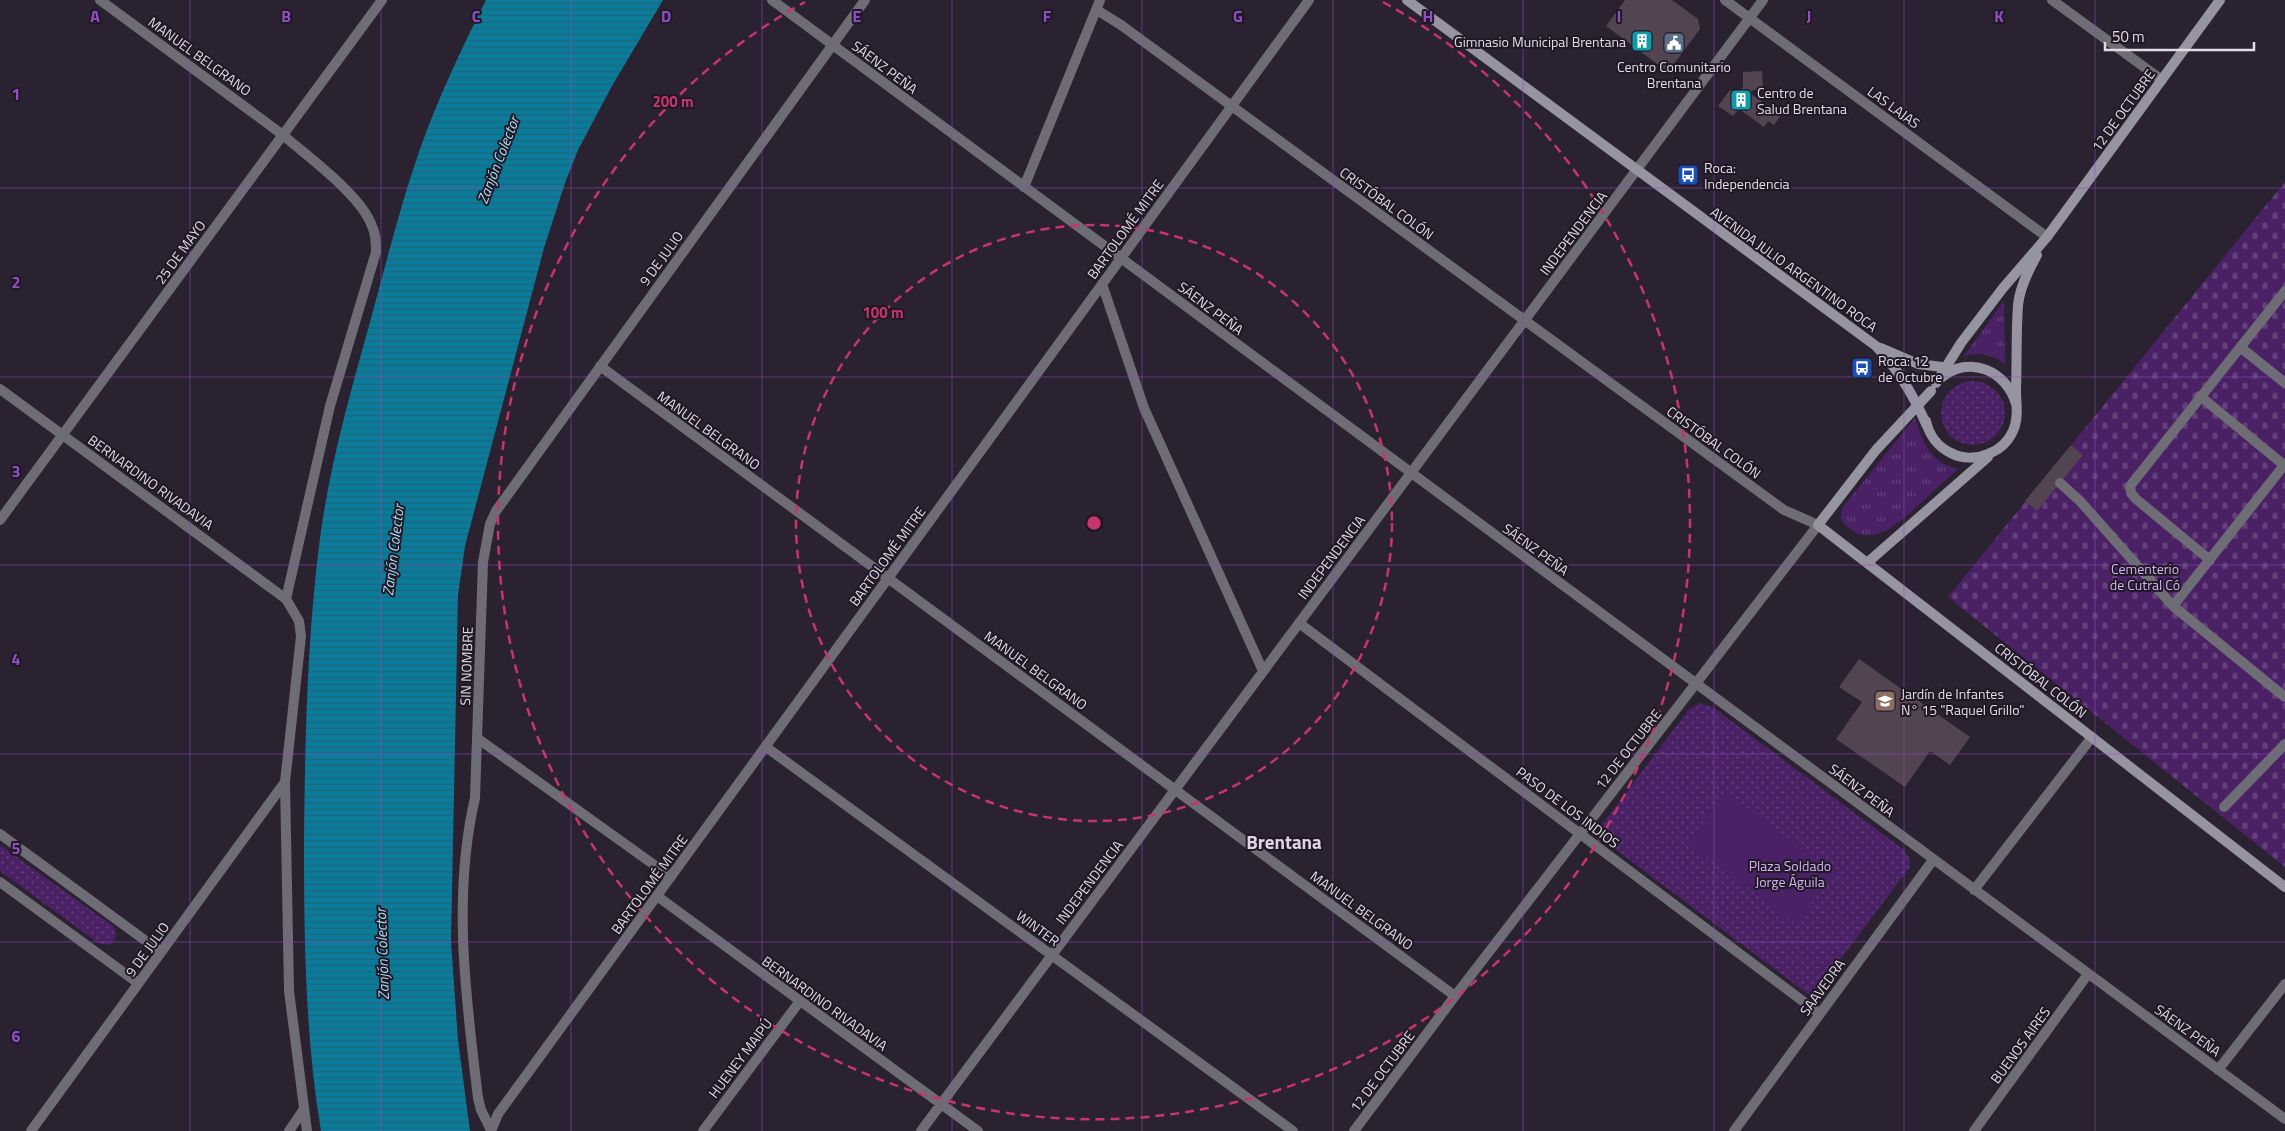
<svg xmlns="http://www.w3.org/2000/svg" width="2285" height="1131" viewBox="0 0 2285 1131" font-family="'Titillium Web',sans-serif">
<defs>
<pattern id="grass-tufts" width="24" height="20" patternUnits="userSpaceOnUse" patternTransform="scale(1.25)"><rect width="24" height="20" fill="#4a2165"/><path d="M3 7l-1-3M5 7V3M7 7l1-3M15 17l-1-3M17 17v-4M19 17l1-3" fill="none" stroke="#64417b"/></pattern>
<pattern id="cemetery-stones" width="16" height="16" patternUnits="userSpaceOnUse" patternTransform="scale(1.25)"><rect width="16" height="16" fill="#4a2165"/><path d="M2 7V4a2 2 0 0 1 4 0v3zM10 15v-3a2 2 0 0 1 4 0v3z" fill="#64417b"/></pattern>
<pattern id="park-dots" width="8" height="8" patternUnits="userSpaceOnUse" patternTransform="scale(1.25)"><rect width="8" height="8" fill="#4a2165"/><path d="M2 2h.1M6 6h.1" fill="none" stroke="#64417b" stroke-width="1.8" stroke-linecap="round"/></pattern>
<pattern id="water-rules" width="6" height="5" patternUnits="userSpaceOnUse" patternTransform="scale(1.25)"><rect width="6" height="5" fill="#0a7b9a"/><path d="M0 2.5h6" fill="none" stroke="#216478"/></pattern>
</defs>
<rect width="100%" height="100%" fill="#2a2230"/>
<path fill="url(#grass-tufts)" d="M2004 301 2005 364C1992 354 1978 351 1963 357Z
M1915 418C1923 443 1930 462 1958 469 1940 484 1900 526 1881 533 1866 539 1848 533 1841 518L1842 508Z"/>
<path fill="url(#cemetery-stones)" d="M2285 182V867L1948 597Z"/>
<path fill="url(#park-dots)" d="M1941 413a32 32 0 1 1 64 0a32 32 0 1 1-64 0Z
M1701 703 1714 708 1903 849 1910 859V867L1812 997 1595 834 1689 709Z
M0 845 113 926C118 933 116 941 109 945L98 943 0 871Z"/>
<path fill="#4a2165" d="M1726 792 1834 873 1796 924 1688 843Z"/>
<path fill="url(#water-rules)" d="M486 0H663L612 86 578 150 565 183 544 248 465 546 458 595 451 942 458 1040 470 1131H321C305 1035 304 937 304 840 305 740 307 638 320 538 330 464 350 394 370 322 386 264 400 206 420 149 438 98 462 48 486 0Z"/>
<path fill="#534451" d="M1625 0H1672L1698 19 1700 29 1668 72 1606 26Z
M1762 71 1763 89 1753 90 1750 93 1781 115 1774 125 1768 121 1764 127 1739 109 1733 116 1718 106 1730 90 1737 95 1743 87V72Z
M2071 445 2083 455 2037 511 2025 501Z
M1859 659 1970 737 1950 765 1930 751 1905 787 1836 739 1862 702 1839 687Z"/>
<g fill="none" stroke-linecap="round" stroke-linejoin="round">
<path stroke="#6e6c74" stroke-width="10" d="M1097 10 1121 25
M283 135C308 157 361 195 372 226 376 234 376 243 376 252L330 406 286 599 299 621 301 636 285 782 289 991 307 1131
M1024 187 1100 0
M1102 284 1144 408 1263 671
M475 798C452 897 466 998 478 1098L481 1110 491 1130
M289 1131 304 1109"/>
<path stroke="#6e6c74" stroke-width="10" d="M100 0 283 135
M772 0 2285 1119
M1725 0 2047 237
M2052 0 2162 80
M1121 25 1784 510 1818 525 1455 996 1354 1131
M2240 347 2285 383
M600 366 1455 996
M0 389 286 599
M2200 396 2285 466
M2060 483 2080 501 2173 606 2285 697
M0 520 382 0
M2210 560 2136 499 2131 493 2130 486 2285 291
M2173 606 2285 464
M1299 623 1820 1014
M477 738 671 877
M766 747 1293 1131
M475 798 483 562 490 524 496 511 865 0
M2224 807 2285 744
M0 834 161 952
M0 882 138 983
M1974 890 2092 737
M657 896 978 1131
M2218 1070 2285 984
M31 1131 285 782
M491 1131 498 1114 1309 0
M703 1131 800 1001
M921 1131 1763 0
M1734 1131 1933 860
M1974 1131 2088 974"/>
<path stroke="#9794a1" stroke-width="10" d="M1407 0 1876 346C1899 370 1914 396 1927 426
M1881 348 1918 364 1950 368
M1941 378C1969 354 2007 371 2016 404
M1936 383 1961 343 2003 288 2047 237 2220 0
M1931 391 1876 450 1818 525 2285 887
M1926 421C1929 435 1938 447 1951 453 1962 459 1976 459 1988 454 1999 450 2008 442 2013 431 2019 418 2016 403 2016 390 2017 362 2016 333 2018 305 2020 287 2028 271 2037 255
M1867 563 1988 457"/>
</g>
<path fill="none" stroke="#904fc7" stroke-width="1" stroke-opacity="0.55" d="M190 0V1131M381 0V1131M571 0V1131M762 0V1131M952 0V1131M1142 0V1131M1333 0V1131M1523 0V1131M1714 0V1131M1904 0V1131M2095 0V1131M0 188H2285M0 377H2285M0 565H2285M0 754H2285M0 942H2285"/>
<g fill="none" stroke="#c73570" stroke-width="2.5" stroke-dasharray="9 6">
<circle cx="1094" cy="523" r="298"/>
<path d="M1383 2A596 596 0 1 1 805 2"/>
</g>
<defs>
<g id="building-square" transform="scale(1.125)"><rect x="-9" y="-9" width="18" height="18" rx="4" fill="#0f9aa8" stroke="#201826"/><path d="M-4-6H4V6H1V3H-1V6H-4ZM-2.5-4.3h1.7v1.8h-1.7ZM.8-4.3h1.7v1.8H.8ZM-2.5-1h1.7V.8h-1.7ZM.8-1h1.7V.8H.8Z" fill="#fff"/></g>
<g id="civic-square" transform="scale(1.125)"><rect x="-9" y="-9" width="18" height="18" rx="4" fill="#5c6f8a" stroke="#201826"/><path d="M-.6-6.5H3V-4.5H.6V-3L4-1V1h2V6H-6V1h2V-1L-.6-3ZM-1.2 2.5V6h2.4V2.5Z" fill="#fff"/></g>
<g id="bus-square" transform="scale(1.125)"><rect x="-9" y="-9" width="18" height="18" rx="4" fill="#1a4fb4" stroke="#201826"/><path d="M-5-6H5V4H4V6H2V4H-2V6H-4V4H-5ZM-3.5-4V0h7V-4ZM-3.5 1.2v1.5H-2V1.2ZM2 1.2v1.5H3.5V1.2Z" fill="#fff"/></g>
<g id="school-square" transform="scale(1.125)"><rect x="-9" y="-9" width="18" height="18" rx="4" fill="#8d6e63" stroke="#201826"/><path d="M0-5L7-2L0 1L-7-2ZM-4 1L0 2.5L4 1V4Q0 6-4 4Z" fill="#fff"/></g>
</defs>
<g fill-rule="evenodd">
<use href="#building-square" x="1642" y="41"/>
<use href="#civic-square" x="1674" y="43"/>
<use href="#building-square" x="1741" y="100"/>
<use href="#bus-square" x="1688" y="175"/>
<use href="#bus-square" x="1862" y="368"/>
<use href="#school-square" x="1885" y="701"/>
</g>
<g text-anchor="middle" dominant-baseline="central" stroke-width="4" stroke-linejoin="round" paint-order="stroke">
<g font-size="14" fill="#e2dce6" stroke="#201826" text-anchor="start">
<text x="1626" y="41" text-anchor="end">Gimnasio Municipal Brentana</text>
<text x="1674" y="66" text-anchor="middle">Centro Comunitario<tspan x="1674" dy="16">Brentana</tspan></text>
<text x="1757" y="92">Centro de<tspan x="1757" dy="16">Salud Brentana</tspan></text>
<text x="1704" y="167">Roca:<tspan x="1704" dy="16">Independencia</tspan></text>
<text x="1878" y="360">Roca: 12<tspan x="1878" dy="16">de Octubre</tspan></text>
<text x="1901" y="693">Jardín de Infantes<tspan x="1901" dy="16">N° 15 "Raquel Grillo"</tspan></text>
</g>
<g font-size="14" fill="#e2dce6" stroke="#201826">
<text transform="translate(200 56) rotate(36)">MANUEL BELGRANO</text>
<text transform="translate(885 67) rotate(37)">SÁENZ PEÑA</text>
<text transform="translate(1894 107) rotate(36)">LAS LAJAS</text>
<text transform="translate(2123 110) rotate(-54)">12 DE OCTUBRE</text>
<text transform="translate(1387 203) rotate(36)">CRISTÓBAL COLÓN</text>
<text transform="translate(1125 229) rotate(-54)">BARTOLOMÉ MITRE</text>
<text transform="translate(1573 233) rotate(-53)">INDEPENDENCIA</text>
<text transform="translate(180 252) rotate(-54)">25 DE MAYO</text>
<text transform="translate(661 258) rotate(-54)">9 DE JULIO</text>
<text transform="translate(1794 269) rotate(36)">AVENIDA JULIO ARGENTINO ROCA</text>
<text transform="translate(1211 308) rotate(37)">SÁENZ PEÑA</text>
<text transform="translate(709 430) rotate(36)">MANUEL BELGRANO</text>
<text transform="translate(1714 442) rotate(36)">CRISTÓBAL COLÓN</text>
<text transform="translate(151 482) rotate(36)">BERNARDINO RIVADAVIA</text>
<text transform="translate(1536 549) rotate(36)">SÁENZ PEÑA</text>
<text transform="translate(887 556) rotate(-54)">BARTOLOMÉ MITRE</text>
<text transform="translate(1331 557) rotate(-53)">INDEPENDENCIA</text>
<text transform="translate(466 666) rotate(-88)">SIN NOMBRE</text>
<text transform="translate(1036 670) rotate(36)">MANUEL BELGRANO</text>
<text transform="translate(2041 680) rotate(38)">CRISTÓBAL COLÓN</text>
<text transform="translate(1628 749) rotate(-52)">12 DE OCTUBRE</text>
<text transform="translate(1862 790) rotate(37)">SÁENZ PEÑA</text>
<text transform="translate(1568 807) rotate(37)">PASO DE LOS INDIOS</text>
<text transform="translate(1089 882) rotate(-53)">INDEPENDENCIA</text>
<text transform="translate(649 884) rotate(-54)">BARTOLOMÉ MITRE</text>
<text transform="translate(1362 910) rotate(36)">MANUEL BELGRANO</text>
<text transform="translate(1038 928) rotate(36)">WINTER</text>
<text transform="translate(147 949) rotate(-54)">9 DE JULIO</text>
<text transform="translate(1822 987) rotate(-54)">SAAVEDRA</text>
<text transform="translate(825 1003) rotate(36)">BERNARDINO RIVADAVIA</text>
<text transform="translate(2188 1030) rotate(36)">SÁENZ PEÑA</text>
<text transform="translate(2020 1045) rotate(-54)">BUENOS AIRES</text>
<text transform="translate(740 1058) rotate(-53)">HUENEY MAIPÚ</text>
<text transform="translate(1382 1071) rotate(-53)">12 DE OCTUBRE</text>
</g>
<g font-size="14" fill="#d3b2f0" stroke="#201826">
<text x="2145" y="568">Cementerio<tspan x="2145" dy="16">de Cutral Có</tspan></text>
<text x="1790" y="865">Plaza Soldado<tspan x="1790" dy="16">Jorge Águila</tspan></text>
</g>
<g font-size="15" font-style="italic" fill="#a9def3" stroke="#201826">
<text transform="translate(498 160) rotate(-69)">Zanjón Colector</text>
<text transform="translate(393 550) rotate(-83)">Zanjón Colector</text>
<text transform="translate(382 954) rotate(-92)">Zanjón Colector</text>
</g>
<g font-size="19" font-weight="bold" fill="#ded3e7" stroke="#201826">
<text x="1284" y="841">Brentana</text>
</g>
</g>
<g font-size="16" text-anchor="middle" font-weight="bold" fill="#904fc7" stroke="#201826" stroke-width="4" stroke-linejoin="round" paint-order="stroke">
<text x="95" y="22">A</text>
<text x="286" y="22">B</text>
<text x="476" y="22">C</text>
<text x="666" y="22">D</text>
<text x="857" y="22">E</text>
<text x="1047" y="22">F</text>
<text x="1238" y="22">G</text>
<text x="1428" y="22">H</text>
<text x="1619" y="22">I</text>
<text x="1809" y="22">J</text>
<text x="1999" y="22">K</text>
<text x="16" y="100">1</text>
<text x="16" y="288">2</text>
<text x="16" y="477">3</text>
<text x="16" y="665">4</text>
<text x="16" y="854">5</text>
<text x="16" y="1042">6</text>
</g>
<circle cx="1094" cy="523" r="8" fill="#c73570" stroke="#201826" stroke-width="2.5"/>
<g font-size="15" text-anchor="middle" font-weight="bold" fill="#c73570" stroke="#201826" stroke-width="4" stroke-linejoin="round" paint-order="stroke">
<text x="673" y="107">200 m</text>
<text x="883" y="318">100 m</text>
</g>
<path d="M2105 42v8h149v-8" fill="none" stroke="#e2dce6" stroke-width="2.5"/>
<text x="2112" y="42" font-size="15" fill="#e2dce6" stroke="#201826" stroke-width="4" paint-order="stroke">50 m</text>
</svg>
